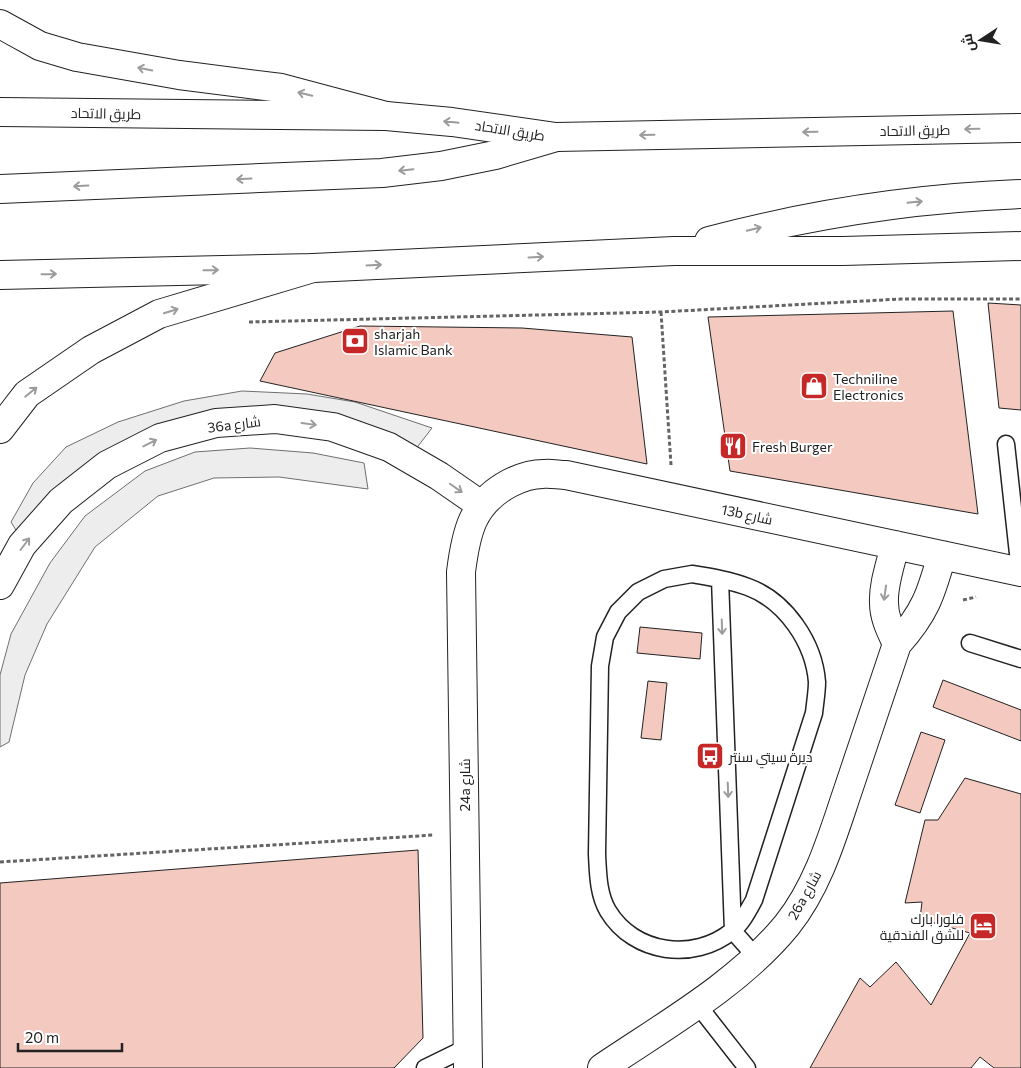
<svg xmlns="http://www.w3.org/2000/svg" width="1021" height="1068" viewBox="0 0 1021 1068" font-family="Commissioner,Cairo,sans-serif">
<rect width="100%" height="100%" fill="#fff"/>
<path fill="#ededed" stroke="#6f6f6f" d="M242 391 307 394 355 402 432 428 415 450 351 427 139 439 24 543 11 522 33 483 66 447 118 422 184 401Z
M250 448 313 453 364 463 368 489 279 477 214 478 158 496 95 547 47 624 25 675 9 742 0 747V675L11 634 50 563 85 516 145 471 195 452Z"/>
<path fill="#f3c9c0" stroke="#222" d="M988 303 1021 305V410L999 408Z
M953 311 978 514 730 471 708 317Z
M360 326 522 328 632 337 647 464 260 381 275 353Z
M640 627 702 633 700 659 637 653Z
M943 680 1021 710V741L933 707Z
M648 681 667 683 661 740 641 738Z
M921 732 945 740 920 813 895 805Z
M965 778 1021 794V1068H994L980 1057 971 1068H810L860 978 870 987 896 962 931 1005 970 933 920 919 922 902 905 903 925 820H938Z
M418 850 423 1038 394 1068H0V883Z"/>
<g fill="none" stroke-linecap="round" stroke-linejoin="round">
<g stroke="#222" stroke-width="19">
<path id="service" d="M1006 444 1020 572
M692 574C711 577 730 580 748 587 786 601 814 643 817 682 817 692 815 703 814 713L754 900C748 911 742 923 732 931 694 962 634 954 608 911 598 894 598 873 597 854L600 666 605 637 618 612 638 592 664 579Z
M720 579 733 931 756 957
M970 643 1021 659
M697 1004 747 1068
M425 1068 468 1047"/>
</g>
<g stroke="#222" stroke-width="30">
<path id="minor" d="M895 545C891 563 883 584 884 603 884 618 891 631 897 644
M0 585 22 545 61 501 107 465 160 438 216 423 275 419 333 427 389 447 439 476 481 505
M468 1068 461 572C466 532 472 503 510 483 520 478 532 474 543 474 550 473 559 475 566 475L1021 572
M602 1068C664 1026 740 983 787 925 819 885 833 834 849 787 865 739 881 691 897 644 925 613 931 594 942 555"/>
</g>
<g stroke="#222" stroke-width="30">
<path id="secondary" d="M0 112 386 116 452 122 556 137 1021 128
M709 241C811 214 916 198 1021 194
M0 275 313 268 674 251H843L1021 246"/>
</g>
<g stroke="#222" stroke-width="30">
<path id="primary" d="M0 24 40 46 77 57 179 75 281 88 386 116
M0 189 382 173 441 166 495 155 556 137
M0 429 27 394 91 350 159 314 313 268"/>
</g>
<path stroke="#646464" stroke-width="3" stroke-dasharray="4 2.5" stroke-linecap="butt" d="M661 312 671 465
M249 322 661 312 901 299H1021
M963 600 976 597
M0 862 434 835"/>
<use href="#service" stroke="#fff" stroke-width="16"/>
<use href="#minor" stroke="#fff" stroke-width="28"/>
<use href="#secondary" stroke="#fff" stroke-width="28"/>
<use href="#primary" stroke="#fff" stroke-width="28"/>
</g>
<defs><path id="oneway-shaft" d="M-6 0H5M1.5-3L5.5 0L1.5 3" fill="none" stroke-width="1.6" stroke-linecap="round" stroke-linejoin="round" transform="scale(1.25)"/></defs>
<g stroke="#9c9c9c">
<use href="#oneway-shaft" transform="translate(145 69) rotate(-169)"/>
<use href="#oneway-shaft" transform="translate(305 94) rotate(-166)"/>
<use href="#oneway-shaft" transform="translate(451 122) rotate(-174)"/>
<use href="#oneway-shaft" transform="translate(972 129) rotate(179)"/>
<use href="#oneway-shaft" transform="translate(810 132) rotate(179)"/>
<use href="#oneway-shaft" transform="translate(647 135) rotate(179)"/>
<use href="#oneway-shaft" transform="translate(406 170) rotate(174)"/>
<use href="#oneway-shaft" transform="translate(244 179) rotate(177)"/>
<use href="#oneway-shaft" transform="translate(81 186) rotate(177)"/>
<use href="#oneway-shaft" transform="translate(915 202) rotate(-6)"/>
<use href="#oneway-shaft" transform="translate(754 229) rotate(-14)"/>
<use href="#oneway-shaft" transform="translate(536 257) rotate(-3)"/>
<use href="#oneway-shaft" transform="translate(374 265) rotate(-3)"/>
<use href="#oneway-shaft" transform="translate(211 270) rotate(-1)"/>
<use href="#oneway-shaft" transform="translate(49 274) rotate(-1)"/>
<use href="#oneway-shaft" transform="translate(171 311) rotate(-17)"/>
<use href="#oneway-shaft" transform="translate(31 392) rotate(-39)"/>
<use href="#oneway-shaft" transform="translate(309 424) rotate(8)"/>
<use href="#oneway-shaft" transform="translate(150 443) rotate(-27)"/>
<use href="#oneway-shaft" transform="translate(456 488) rotate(35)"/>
<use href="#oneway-shaft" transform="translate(25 544) rotate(-53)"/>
<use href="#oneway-shaft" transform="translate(885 593) rotate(98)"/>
<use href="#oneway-shaft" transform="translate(722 627) rotate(88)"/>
<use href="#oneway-shaft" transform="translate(728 790) rotate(88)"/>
</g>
<defs>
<g id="bank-square" transform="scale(1.4375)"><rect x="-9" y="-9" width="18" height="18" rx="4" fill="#c62828" stroke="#fff"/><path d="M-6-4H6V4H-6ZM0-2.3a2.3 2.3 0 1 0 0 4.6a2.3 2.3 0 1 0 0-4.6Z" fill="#fff"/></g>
<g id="shop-square" transform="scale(1.4375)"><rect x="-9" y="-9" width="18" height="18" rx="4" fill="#c62828" stroke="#fff"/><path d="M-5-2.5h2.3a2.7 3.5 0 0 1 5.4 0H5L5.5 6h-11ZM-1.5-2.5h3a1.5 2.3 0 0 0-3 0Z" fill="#fff"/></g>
<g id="restaurant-square" transform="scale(1.4375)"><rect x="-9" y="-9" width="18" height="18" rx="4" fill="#c62828" stroke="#fff"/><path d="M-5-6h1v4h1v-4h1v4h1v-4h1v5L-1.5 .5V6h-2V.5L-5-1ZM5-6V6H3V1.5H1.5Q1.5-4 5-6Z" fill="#fff"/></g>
<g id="bus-square" transform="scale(1.4375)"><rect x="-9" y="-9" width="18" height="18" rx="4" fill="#c62828" stroke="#fff"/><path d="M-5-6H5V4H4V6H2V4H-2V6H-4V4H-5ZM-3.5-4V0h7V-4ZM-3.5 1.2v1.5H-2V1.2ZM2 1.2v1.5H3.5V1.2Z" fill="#fff"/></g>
<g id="hotel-square" transform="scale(1.4375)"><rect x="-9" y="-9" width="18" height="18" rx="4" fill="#c62828" stroke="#fff"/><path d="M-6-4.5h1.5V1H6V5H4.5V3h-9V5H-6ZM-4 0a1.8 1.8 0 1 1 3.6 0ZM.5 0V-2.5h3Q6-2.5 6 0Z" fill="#fff"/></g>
</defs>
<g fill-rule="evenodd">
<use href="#bank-square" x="355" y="341"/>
<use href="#shop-square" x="814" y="386"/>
<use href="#restaurant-square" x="733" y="446"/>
<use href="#bus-square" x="710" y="756"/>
<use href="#hotel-square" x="983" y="926"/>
</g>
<g text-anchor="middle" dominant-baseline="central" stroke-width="4" stroke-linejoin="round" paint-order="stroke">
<g font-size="14" fill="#222" stroke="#fff">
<text transform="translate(106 113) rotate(1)">طريق الاتحاد</text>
<text transform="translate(510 130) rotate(9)">طريق الاتحاد</text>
<text transform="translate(915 130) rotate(-1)">طريق الاتحاد</text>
<text transform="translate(234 424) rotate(-7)">36a شارع</text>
<text transform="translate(747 514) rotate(12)">13b شارع</text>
<text transform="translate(464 785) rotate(-90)">24a شارع</text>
<text transform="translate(804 895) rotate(-61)">26a شارع</text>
</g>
<g font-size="14" fill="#222" stroke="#fff" text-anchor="start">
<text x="374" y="333">sharjah<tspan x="374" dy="16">Islamic Bank</tspan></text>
<text x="833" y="378">Techniline<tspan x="833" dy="16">Electronics</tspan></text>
<text x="752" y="446">Fresh Burger</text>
<text x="729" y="756">ديرة سيتي سنتر</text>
<text x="964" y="918" text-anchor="end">فلورا بارك<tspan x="964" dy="16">للشق الفندقية</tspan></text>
</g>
</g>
<g transform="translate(981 40) rotate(258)" stroke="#ffffff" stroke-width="4" paint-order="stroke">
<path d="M0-4L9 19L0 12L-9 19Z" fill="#222222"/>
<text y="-8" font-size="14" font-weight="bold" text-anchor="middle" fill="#222222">ش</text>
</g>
<path d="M18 1043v8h104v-8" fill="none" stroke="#222222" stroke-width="2.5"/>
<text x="25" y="1043" font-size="15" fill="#222222" stroke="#ffffff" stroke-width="4" paint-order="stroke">20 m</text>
</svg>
